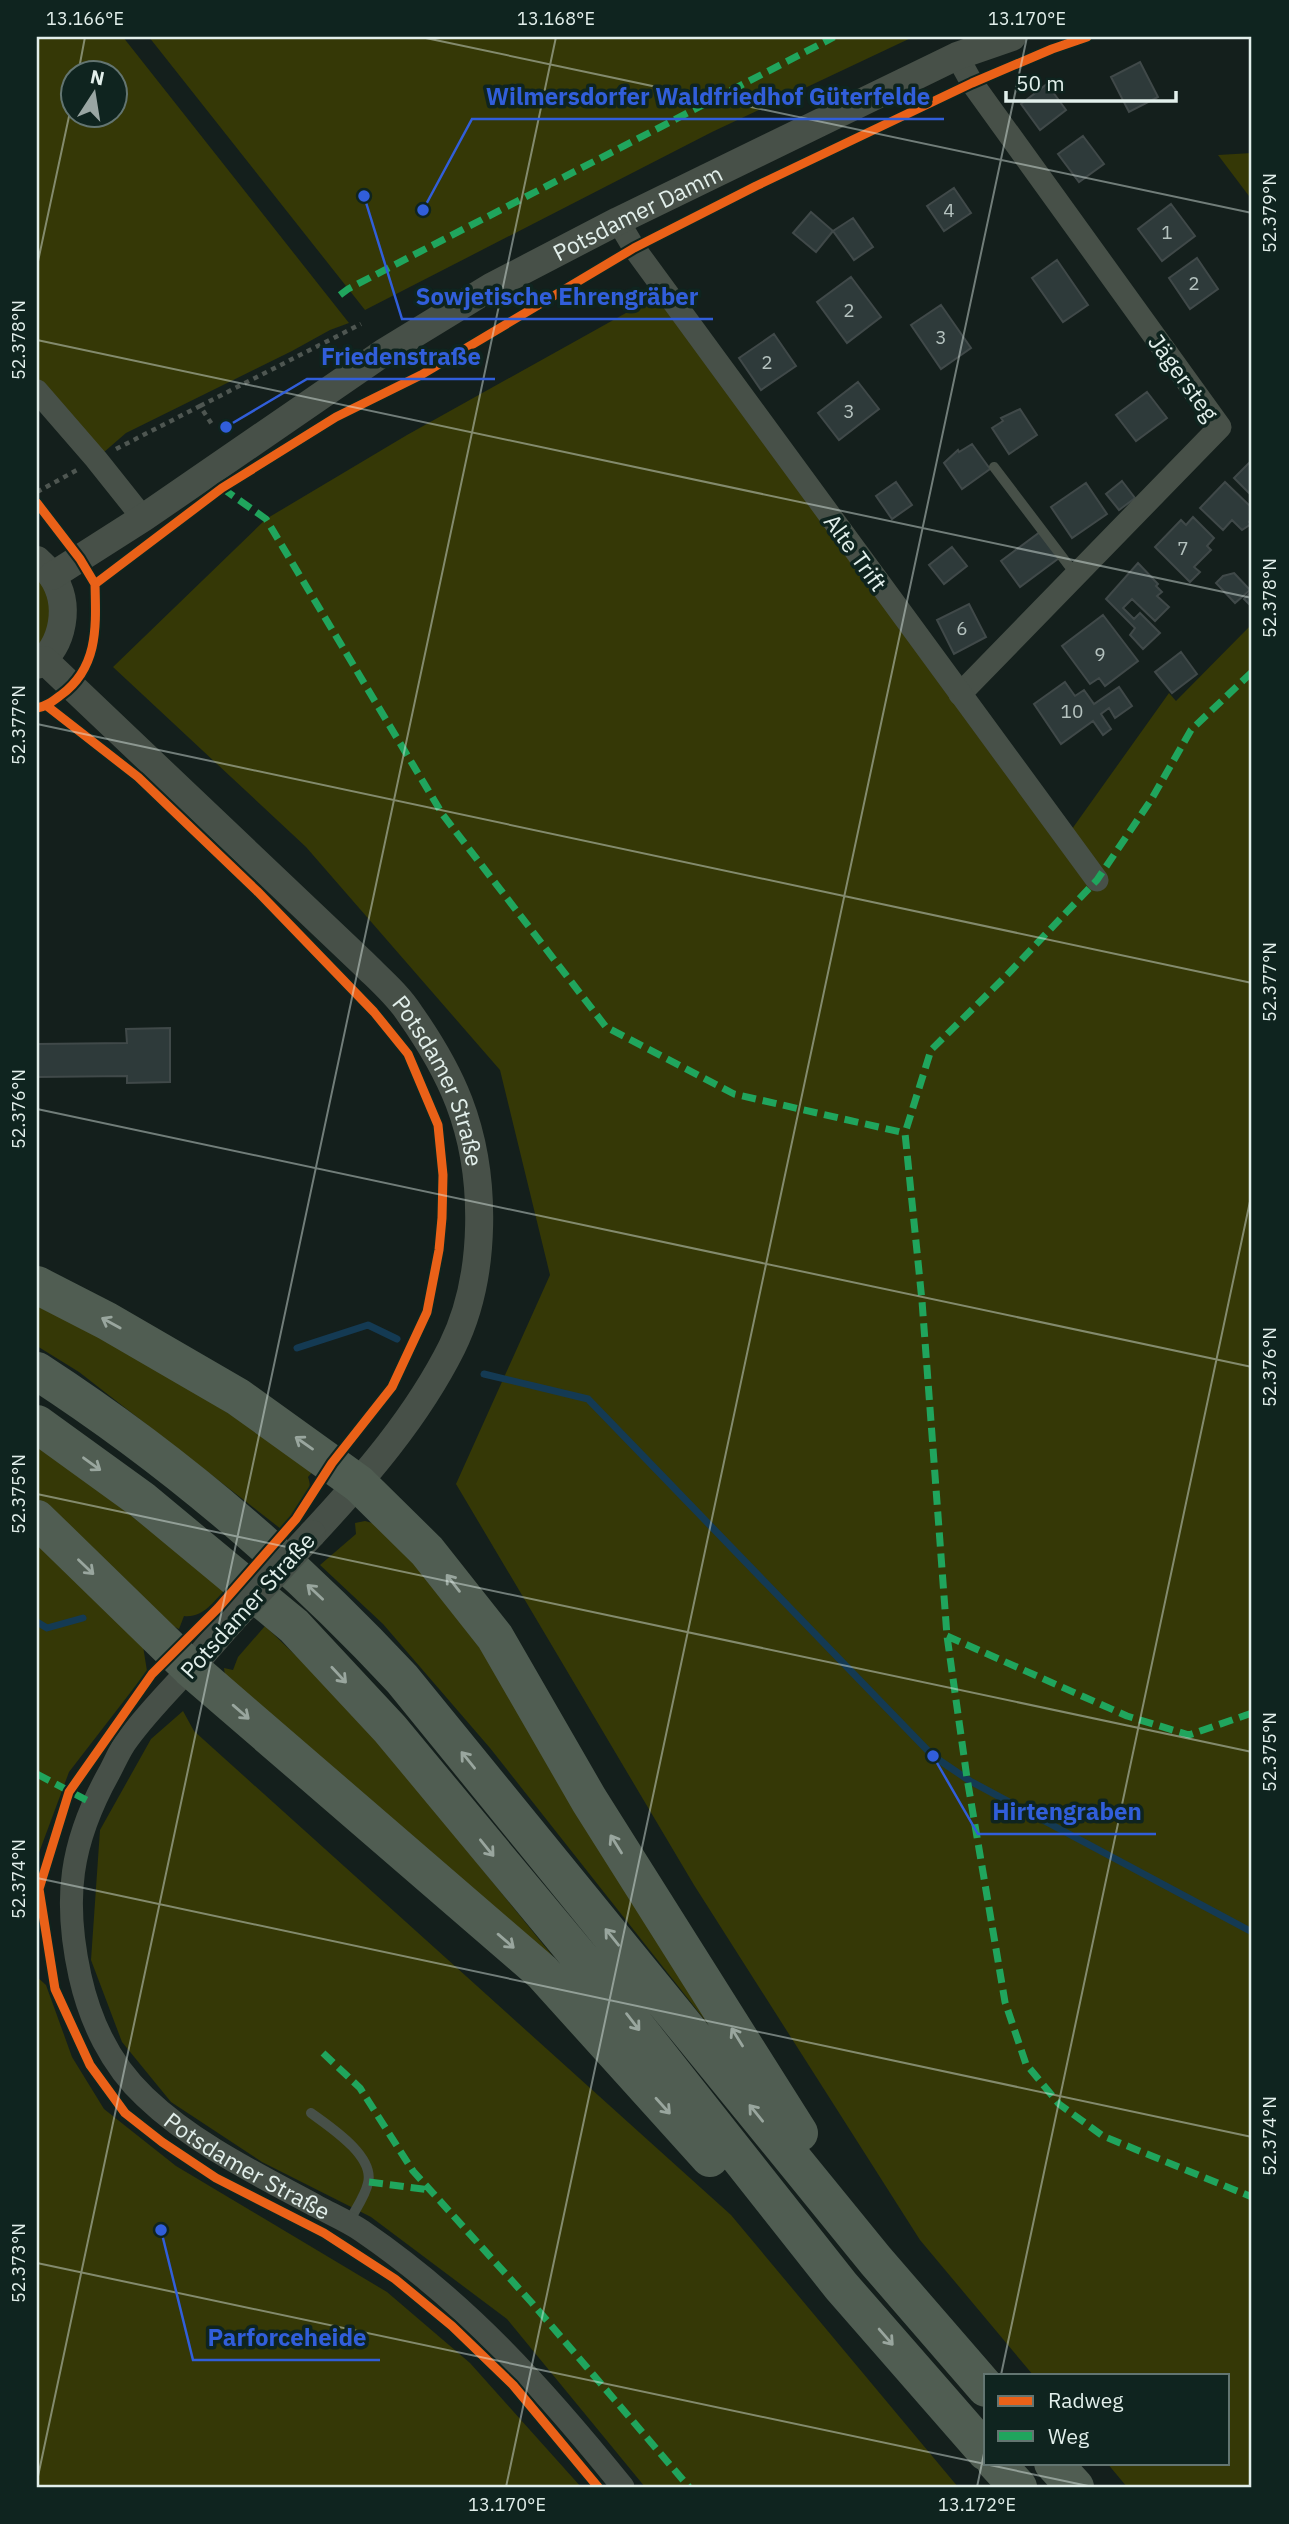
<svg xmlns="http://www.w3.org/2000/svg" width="1289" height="2524" viewBox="0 0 1289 2524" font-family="'IBM Plex Sans',sans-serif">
<rect width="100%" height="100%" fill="#141f1c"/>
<path fill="#353806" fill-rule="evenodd" d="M37 37H123L349 323 330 330 292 351 126 433 96 459 37 391ZM74 74H116V116H74Z
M149 37H913L712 132 365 310Z
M1252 153V200L1218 155Z
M660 294 1067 836 1169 693 1176 701 1252 624V2487H1127L1107 2463H1228V2375H1033L920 2240 694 1885 456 1484 550 1275 500 1070 306 847 113 667 266 519 407 435Z
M37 573 48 588 53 622 37 653Z
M37 1294 52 1300 315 1469 308 1477C316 1498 295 1514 281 1529L79 1372 37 1346Z
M37 1446 85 1479 225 1590C212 1603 203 1618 184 1616L179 1629 165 1622 37 1506Z
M365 1521 380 1525 447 1588 723 2043 490 1748 383 1624 320 1565 356 1534 355 1523Z
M37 1542 142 1640 147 1671 69 1772 37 1858Z
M265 1626 338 1696 389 1754 619 2038 225 1675 224 1668 233 1670 238 1657Z
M183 1711 194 1731 731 2215 958 2487H645L507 2319 371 2217 262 2162 171 2102 122 2042 91 1960 100 1830 151 1739Z
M37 1977 46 1985 72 2057 104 2109 176 2166 387 2292 470 2363 581 2487H37Z"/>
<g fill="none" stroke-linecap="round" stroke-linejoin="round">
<path stroke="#143a53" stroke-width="7" d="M297 1348 368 1325 397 1339
M484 1374 588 1399 933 1756 970 1781 1252 1932
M37 1622 47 1628 83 1618"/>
</g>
<path fill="#2e3a3a" stroke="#404949" stroke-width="2" d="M1140 62 1158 97 1129 112 1111 77Z
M1047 84 1066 110 1040 130 1021 104Z
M1083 136 1104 164 1079 182 1058 154Z
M954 188 971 213 944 231 927 206Z
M1171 204 1195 236 1162 261 1138 229Z
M811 212 833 231 816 252 793 233Z
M853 218 873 247 854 260 833 231Z
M1197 258 1218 289 1190 309 1169 278Z
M1057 260 1088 305 1063 322 1032 278Z
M851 277 881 317 847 343 817 302Z
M941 305 971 348 941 369 911 325Z
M774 334 796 366 761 390 739 358Z
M858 382 879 409 839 440 818 413Z
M1147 392 1167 418 1136 441 1116 415Z
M1020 409 1037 435 1009 454 992 428 1003 421 1001 418Z
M972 444 990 469 962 489 944 463 958 450 959 452Z
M1249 463 1252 466V496L1234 478Z
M1122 481 1135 498 1119 510 1106 494Z
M896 482 912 505 892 519 876 496Z
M1225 482 1252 508V518L1249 522 1251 524 1242 530 1232 520 1223 530 1200 508Z
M1086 483 1107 514 1072 538 1051 507Z
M1193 517 1214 538 1207 546 1211 550 1194 567 1200 572 1190 582 1155 547 1181 520 1186 525Z
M1040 532 1059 558 1020 587 1001 561Z
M952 547 967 566 944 584 929 565Z
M1138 563 1158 584 1156 586 1162 592 1157 596 1169 607 1155 621 1132 599 1123 608 1134 619 1140 613 1160 633 1143 649 1130 635 1135 628 1106 599Z
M1234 573 1250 590 1235 603 1216 583 1223 576Z
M1252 591V607L1244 599Z
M969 604 986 637 954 654 937 620Z
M1103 615 1138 661 1105 686 1099 678 1090 684 1062 646Z
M1181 652 1197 674 1172 693 1155 672Z
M1065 682 1075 696 1084 690 1094 704 1119 687 1132 706 1115 718 1109 708 1101 714 1111 729 1103 735 1093 721 1061 744 1034 704Z
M170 1028V1082L127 1083V1076L37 1077V1044L127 1043 126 1029Z"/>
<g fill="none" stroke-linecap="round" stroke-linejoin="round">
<path stroke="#4e5651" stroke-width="4.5" stroke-dasharray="5 5" stroke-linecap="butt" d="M200 406 361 324
M116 449 200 406 213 426
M37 492 77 470"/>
<path stroke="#475048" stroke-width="10" d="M994 467 1076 575
M311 2113C330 2127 375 2156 368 2183 365 2197 354 2211 348 2224"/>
<g stroke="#475048" stroke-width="23">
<path d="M957 56 972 83 1220 427 960 694"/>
<path d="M618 221 634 248 1097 880"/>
<path d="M37 391 96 459 143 518"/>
<path id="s1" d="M190 1668C169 1691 146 1714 128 1739 120 1749 115 1762 109 1773 70 1843 63 1899 80 1976 90 2021 111 2065 145 2097 194 2144 259 2175 318 2207 333 2215 349 2222 362 2231 467 2303 544 2389 623 2487"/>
</g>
<g stroke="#475048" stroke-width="28">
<path d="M37 560C42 565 48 570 52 576 71 604 64 645 37 665"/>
<path id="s2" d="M52 576 143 518 383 353 491 287 618 221 957 56 1012 37"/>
<path id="s3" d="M44 660 363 963C379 979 398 995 410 1014 429 1041 447 1071 459 1102 487 1175 487 1276 452 1347 417 1417 365 1477 312 1534"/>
<path d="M190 1668 232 1620"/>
</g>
<path stroke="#505d52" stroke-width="38" d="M37 1285 107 1321 238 1397 359 1484 427 1551 495 1637 589 1800 799 2133
M37 1371C171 1458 293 1562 402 1679L876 2261 986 2388
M37 1424 142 1500 294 1626 390 1729 615 2000 841 2286 986 2452
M37 1519 190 1668 542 1972 710 2158
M996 2463 1018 2487
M1053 2463 1075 2487"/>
<path stroke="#475048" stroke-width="28" d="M232 1620 312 1534"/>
<path stroke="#20a55d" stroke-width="7" stroke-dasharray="14 7" stroke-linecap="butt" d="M340 295 348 289 834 37
M222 488 266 519 443 815 606 1027 734 1094 905 1133
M1252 672 1191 730 1151 800 1097 880 1006 976 931 1050 905 1133 922 1301 947 1636 967 1778 1005 2002 1026 2064 1059 2104 1103 2136 1252 2197
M947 1636 1127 1716 1189 1735 1252 1713
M37 1774 92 1803
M323 2053 360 2088 413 2171 532 2303 689 2487
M369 2182 430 2190"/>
<g stroke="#0f241f" stroke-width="13">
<path id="cycleway" d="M37 503 80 559 95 584
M47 706 138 777 257 891 374 1012 408 1054 438 1125 443 1175 442 1218 439 1250 427 1312 392 1387 332 1463 296 1519 218 1608 152 1674 69 1792 39 1889 55 1989 90 2065 125 2113 162 2142 216 2178 324 2233 395 2279 452 2326 513 2385 598 2487
M37 708C47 706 53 701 61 695 99 667 96 626 95 584L222 488 336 417 421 375 634 248 756 186 972 83 1052 49 1087 37"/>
</g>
<use href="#cycleway" stroke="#ea6118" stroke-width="9"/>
</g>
<defs><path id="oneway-shaft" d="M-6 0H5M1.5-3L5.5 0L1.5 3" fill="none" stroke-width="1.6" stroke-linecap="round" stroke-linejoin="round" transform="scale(1.75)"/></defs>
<g stroke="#99a69e">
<use href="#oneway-shaft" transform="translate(111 1323) rotate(-151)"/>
<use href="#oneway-shaft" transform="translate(304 1443) rotate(-145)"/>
<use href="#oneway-shaft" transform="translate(92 1464) rotate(36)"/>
<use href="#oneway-shaft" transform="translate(86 1567) rotate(44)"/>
<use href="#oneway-shaft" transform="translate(453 1583) rotate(-128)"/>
<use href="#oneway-shaft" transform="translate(315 1592) rotate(-137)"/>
<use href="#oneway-shaft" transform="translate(339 1675) rotate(47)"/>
<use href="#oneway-shaft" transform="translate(241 1712) rotate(41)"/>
<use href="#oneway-shaft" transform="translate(468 1760) rotate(-129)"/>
<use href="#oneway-shaft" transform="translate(616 1844) rotate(-122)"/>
<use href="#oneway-shaft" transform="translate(487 1848) rotate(51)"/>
<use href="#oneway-shaft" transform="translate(612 1937) rotate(-129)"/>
<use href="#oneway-shaft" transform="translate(506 1941) rotate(41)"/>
<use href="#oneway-shaft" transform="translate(633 2022) rotate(52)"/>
<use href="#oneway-shaft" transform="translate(737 2037) rotate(-122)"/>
<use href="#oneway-shaft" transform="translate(663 2106) rotate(48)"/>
<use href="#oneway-shaft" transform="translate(756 2113) rotate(-129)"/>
<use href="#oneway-shaft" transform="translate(886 2337) rotate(49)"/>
</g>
<path fill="none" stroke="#e2efeb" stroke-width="2" stroke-opacity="0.45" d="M421 37 1252 213M78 74 85 37M37 266 74 93M37 340 1252 598M37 724 1252 983M37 1109 1252 1367M37 1494 1252 1752M37 1878 1252 2137M37 2263 1093 2487M1001 2375 1252 1192M37 2481 556 37M506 2487 1027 37M977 2487 986 2444"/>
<g text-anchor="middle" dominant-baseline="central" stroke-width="7" stroke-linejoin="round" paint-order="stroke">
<g font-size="19" fill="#b5c2bf">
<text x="949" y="210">4</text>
<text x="1167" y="232">1</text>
<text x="1194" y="283">2</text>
<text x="849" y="310">2</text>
<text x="941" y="337">3</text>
<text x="767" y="362">2</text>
<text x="849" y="411">3</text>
<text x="1183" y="548">7</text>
<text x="962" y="628">6</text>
<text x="1100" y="654">9</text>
<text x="1072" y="711">10</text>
</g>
<g font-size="23" fill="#e2efeb" stroke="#0f241f">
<text stroke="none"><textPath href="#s2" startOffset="690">Potsdamer Damm</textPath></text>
<text transform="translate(1184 377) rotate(54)">Jägersteg</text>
<text transform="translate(856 552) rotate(54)">Alte Trift</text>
<text stroke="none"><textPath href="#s3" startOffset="583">Potsdamer Straße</textPath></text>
<text transform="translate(247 1605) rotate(-48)">Potsdamer Straße</text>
<text stroke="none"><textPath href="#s1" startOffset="607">Potsdamer Straße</textPath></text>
</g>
</g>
<path fill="none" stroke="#315eda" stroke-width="2.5" d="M423 210L472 119H944M364 196L402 319H713M226 427L307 379H495M933 1756L978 1834H1156M161 2230L193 2360H380"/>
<g fill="#315eda" stroke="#0f241f" stroke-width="2.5">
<circle cx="423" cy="210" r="7"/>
<circle cx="364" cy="196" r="7"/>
<circle cx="226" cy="427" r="7"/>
<circle cx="933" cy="1756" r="7"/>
<circle cx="161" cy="2230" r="7"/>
</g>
<g font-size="24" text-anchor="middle" font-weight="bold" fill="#315eda" stroke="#0f241f" stroke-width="7" stroke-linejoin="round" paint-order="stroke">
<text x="708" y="105">Wilmersdorfer Waldfriedhof Güterfelde</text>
<text x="557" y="305">Sowjetische Ehrengräber</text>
<text x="401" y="365">Friedenstraße</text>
<text x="1067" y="1820">Hirtengraben</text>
<text x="287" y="2346">Parforceheide</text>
</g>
<rect width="1289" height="2524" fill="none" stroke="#0f241f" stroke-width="77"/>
<rect x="984" y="2374" width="245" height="91" fill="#0f241f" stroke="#637571" stroke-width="2"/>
<rect x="998" y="2396" width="35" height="10" fill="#ea6118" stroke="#637571" stroke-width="2"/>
<text x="1048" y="2408" font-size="21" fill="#e2efeb">Radweg</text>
<rect x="998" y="2431" width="35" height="10" fill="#20a55d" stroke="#637571" stroke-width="2"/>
<text x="1048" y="2444" font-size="21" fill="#e2efeb">Weg</text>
<g transform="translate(94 94) rotate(12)"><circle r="33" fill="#0f241f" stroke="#637571" stroke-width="2"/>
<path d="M0-5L12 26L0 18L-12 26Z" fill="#9aa6a3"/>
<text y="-10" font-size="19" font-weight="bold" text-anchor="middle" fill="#e2efeb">N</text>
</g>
<path d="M1006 91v10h170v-10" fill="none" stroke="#e2efeb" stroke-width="3.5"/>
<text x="1016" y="91" font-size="21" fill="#e2efeb" stroke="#0f241f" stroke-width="5" paint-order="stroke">50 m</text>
<rect x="38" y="38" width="1212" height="2448" fill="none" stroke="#e2efeb" stroke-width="2.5"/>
<g font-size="18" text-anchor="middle" fill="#e2efeb">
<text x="85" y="25">13.166°E</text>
<text x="556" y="25">13.168°E</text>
<text x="1027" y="25">13.170°E</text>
<text transform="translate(1270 213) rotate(-90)" y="6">52.379°N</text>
<text transform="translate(19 340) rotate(-90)" y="6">52.378°N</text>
<text transform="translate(1270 598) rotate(-90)" y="6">52.378°N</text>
<text transform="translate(19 725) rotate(-90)" y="6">52.377°N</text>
<text transform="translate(1270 982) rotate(-90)" y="6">52.377°N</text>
<text transform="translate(19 1109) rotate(-90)" y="6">52.376°N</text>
<text transform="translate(1270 1367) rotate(-90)" y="6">52.376°N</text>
<text transform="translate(19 1494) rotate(-90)" y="6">52.375°N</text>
<text transform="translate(1270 1752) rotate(-90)" y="6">52.375°N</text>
<text transform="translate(19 1879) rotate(-90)" y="6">52.374°N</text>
<text transform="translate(1270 2136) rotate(-90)" y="6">52.374°N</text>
<text transform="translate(19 2263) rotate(-90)" y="6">52.373°N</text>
<text x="507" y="2511">13.170°E</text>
<text x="977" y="2511">13.172°E</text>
</g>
</svg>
